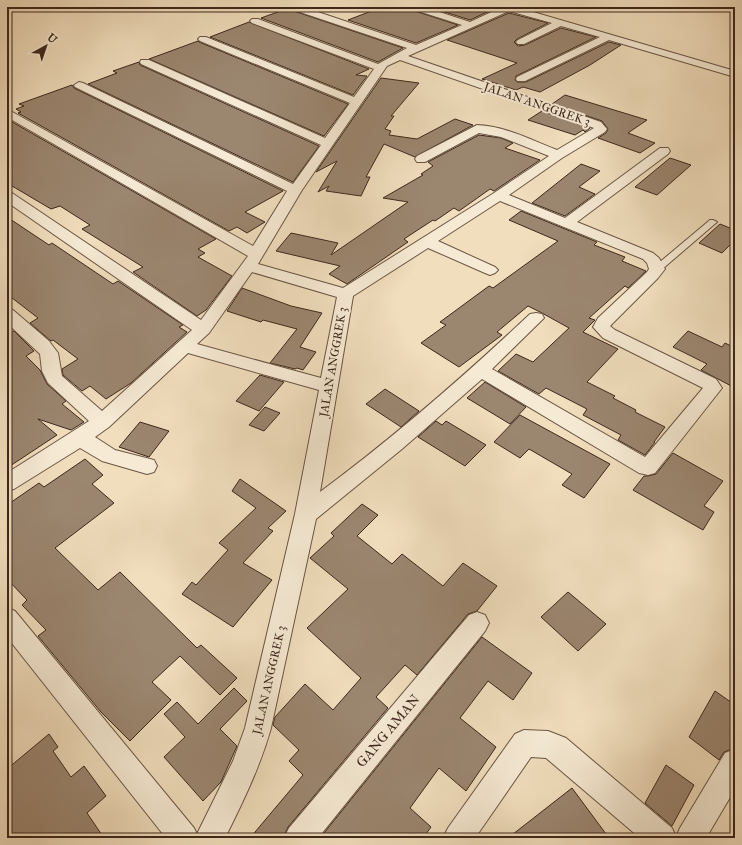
<svg xmlns="http://www.w3.org/2000/svg" width="742" height="845" viewBox="0 0 742 845" font-family="'IM FELL Great Primer',serif">
<rect width="100%" height="100%" fill="#f1debd"/>
<filter id="stains"><feTurbulence type="fractalNoise" baseFrequency=".005" numOctaves="4"/><feColorMatrix values="0 0 0 0 .2 0 0 0 0 .09 0 0 0 0 .02 0 0 0 .5 -.17"/></filter>
<radialGradient id="worn" r=".72"><stop offset=".6" stop-color="#630" stop-opacity="0"/><stop offset="1" stop-color="#630" stop-opacity=".3"/></radialGradient>
<path fill="#9b8670" stroke="#3d271c" d="M382 7H413L415 11 458 25 416 43 348 20Z
M429 7H498L470 20Z
M289 8 291 10 403 48 378 62 261 18Z
M509 13 548 23 517 39 514 42 518 46 525 45 561 28 596 37 516 76 515 80 517 82H526L609 42 621 45 590 65 540 92 523 87 516 90 482 79 517 63 447 40Z
M249 22 369 69 356 75 367 76 353 95 210 37Z
M198 41 199 42 348 104 324 136 149 59Z
M139 62 140 65 319 146 293 182 88 84 117 73 113 71Z
M381 78 419 83 391 116H394L385 129 391 131 389 135 417 139 455 119 473 125 415 157 384 144 366 177H370L361 196 326 191 329 186 318 192 337 161 316 172Z
M72 85 74 88 283 191 245 212 265 222 247 233 237 227 229 231 18 113 21 112 16 109 24 106 19 104Z
M565 95 647 120 628 133 655 143 640 153 598 138 606 133 608 129 602 121 552 104Z
M542 111 590 128 585 132 583 130 575 135 528 120Z
M7 119 216 239 198 249 205 253 198 257 232 276 206 310 197 316 133 272 143 267 82 229 90 225 60 206 51 209 7 183Z
M479 135 501 138 513 143 505 148 540 160 494 191 490 189 459 211 454 208 435 221 433 220 404 239 408 242 347 284 329 274 340 266 276 251 291 233 338 243 331 255 408 202 383 198 423 175 421 174 433 166 428 162Z
M670 158 691 165 657 195 635 187Z
M581 164 600 171 579 187 595 194 565 216 532 203Z
M521 211 597 242 594 245 625 257 622 261 646 271 628 288 625 286 589 318 595 320 583 332 618 349 587 382 615 396 613 398 636 410 635 412 665 427 654 442H655L645 455 618 440 621 435 583 415 587 409 546 388 539 394 498 371 516 354 533 362 569 328 542 313 528 306 497 332 502 335 459 367 421 343 446 325 440 322 489 286 493 288 558 241 509 220Z
M7 217 49 245 52 243 113 284 118 281 183 325 179 327 187 332 131 383 106 399 90 386 82 391 63 375 62 369 78 359 53 340 51 341 30 323 38 318 7 294Z
M720 224 735 230V240L722 253 699 243Z
M242 288 291 306 322 313 300 347 316 352 303 370 297 368 295 369 270 363 297 329 263 320 261 322 227 311Z
M14 331 34 351 26 356 40 370 47 384 66 401 62 404 84 422 71 430 38 419 57 435 7 468V335Z
M688 331 722 347 725 343 735 348V388L701 370 707 364 673 347Z
M260 375 284 382 259 411 236 401Z
M485 382 526 407 510 424 467 398Z
M385 389 419 411 401 427 366 404Z
M265 407 280 413 264 431 249 425Z
M520 415 610 464 584 498 562 485 572 474 529 449 520 458 494 442Z
M436 421 442 425 446 421 486 445 465 466 418 437Z
M140 422 169 431 149 457 119 447Z
M673 453 723 481 704 506 714 512 703 530 633 490 644 476H648L656 474Z
M85 459 103 475 92 484 114 503 55 548 98 590 120 572 197 648 201 645 237 678 220 695 180 656 152 682 171 700 130 741 101 712 38 636 46 630 22 605 27 600 7 579V505L39 483 44 487Z
M240 479 286 511 268 528 273 531 243 563 272 580 233 627 182 594 192 582 196 585 228 550 219 543 256 508 232 491Z
M362 504 378 515 357 536 392 564 402 554 443 586 463 563 497 586 477 611 468 614 417 675 405 665 376 697 388 708 288 827 283 838H250L303 775 289 761 299 750 273 725 275 717 305 684 333 710 361 678 307 628 348 589 310 558 334 536 331 533Z
M568 592 606 624 578 651 541 617Z
M482 637 532 673 513 700 488 681 460 718 496 747 466 791 439 768 410 808 431 827 423 838H320Z
M234 688 247 701 220 729 237 746 221 782 203 801 164 757 185 737 164 714 177 702 198 724Z
M715 691 735 705V748L724 752 719 760 689 737Z
M49 734 58 747 53 751 71 777 84 766 106 796 87 813 104 838H15L7 826V769Z
M666 765 694 785 672 826 645 803Z
M572 788 609 838H508Z"/>
<g fill="none" stroke-linecap="round" stroke-linejoin="round">
<g stroke="#6a5544" stroke-width="2">
<path id="lane" d="M710 220H713L717 222 660 271H654V267Z"/>
</g>
<g stroke="#6a5544" stroke-width="2">
<path id="street" d="M290 7H303L416 45 462 25 415 10 414 7H424L470 22 502 7H516L735 71V77L609 40 525 81H517L516 79 517 77 600 37 561 26 524 44H518L516 42 518 40 552 23 509 11 408 56 601 122 607 129 605 132 562 158 509 195 565 218 660 148H668L670 151 668 154 577 222 653 253 659 258 665 269 658 278 610 326 615 330 716 379 722 388 655 473 648 475 639 473 482 379 402 449 316 519 271 728C260 767 243 802 225 838H166L7 637V608L15 611 194 828 197 834 233 761 245 728 295 514 319 390 188 353 109 427 95 437 115 450 154 460 157 466 154 472 147 474 102 461 80 448 14 489 7 491V473L89 421 48 383 42 371 40 354 7 323V309L13 310 49 341 58 353 62 376 102 411 192 330 7 202V192L12 193 201 320 248 256 7 117V109L253 246 287 191 75 87 74 85 79 82 83 83 293 184 321 145 141 64 140 62 141 60H149L325 138 350 103 200 41 198 39 200 37H206L354 97 374 69 252 23 250 21 252 19H258L378 64 407 48 291 9ZM400 60 594 128 557 150C531 140 505 126 477 125L417 156 415 159 417 162H425L479 133 501 137 549 156 494 193 343 288 258 264 302 190 387 66ZM500 201 643 259 647 263 649 269 647 272 598 318 593 327 603 338 703 388 645 457 492 369 544 318 542 314 536 313 530 314C463 377 394 437 320 492L353 296 428 248 485 273 490 275 495 273 498 270 495 267 438 241ZM252 272 337 297 321 378 197 344 209 333Z
M477 612 485 615 489 623 485 631 318 838H284L289 828 469 615Z
M524 730 548 731 566 738 672 828 676 837 680 828 725 753 735 749V789L706 838H640L546 758 531 757 475 838H443L448 828 515 734Z"/>
</g>
<use href="#lane" fill="#f6ead4" fill-rule="evenodd"/>
<use href="#street" fill="#f6ead4" fill-rule="evenodd"/>
</g>
<g text-anchor="middle" dominant-baseline="central" stroke-width="4" stroke-linejoin="round" paint-order="stroke">
<g font-size="12" fill="#3d271c" stroke="#f6ead4">
<text transform="translate(537 104) rotate(19)">JALAN ANGGREK 3</text>
<text transform="translate(333 362) rotate(-80)">JALAN ANGGREK 3</text>
<text transform="translate(269 680) rotate(-77)">JALAN ANGGREK 3</text>
</g>
<g font-size="14" fill="#3d271c" stroke="#f6ead4">
<text transform="translate(388 731) rotate(-50)">GANG AMAN</text>
</g>
</g>
<rect width="742" height="845" fill="none" stroke="#f1debd" stroke-width="24"/>
<rect x="8" y="8" width="726" height="829" fill="none" stroke="#3d271c" stroke-width="2"/>
<rect x="12" y="12" width="718" height="821" fill="none" stroke="#3d271c"/>
<g transform="translate(46 46) rotate(40)" stroke="#f6ead4" stroke-width="3" paint-order="stroke">
<path d="M0-3L7 15L0 10L-7 15Z" fill="#3d271c"/>
<text y="-6" font-size="11" font-weight="bold" text-anchor="middle" fill="#3d271c">U</text>
</g>
<rect width="100%" height="100%" filter="url(#stains)"/>
<rect width="100%" height="100%" fill="url(#worn)"/>
</svg>
